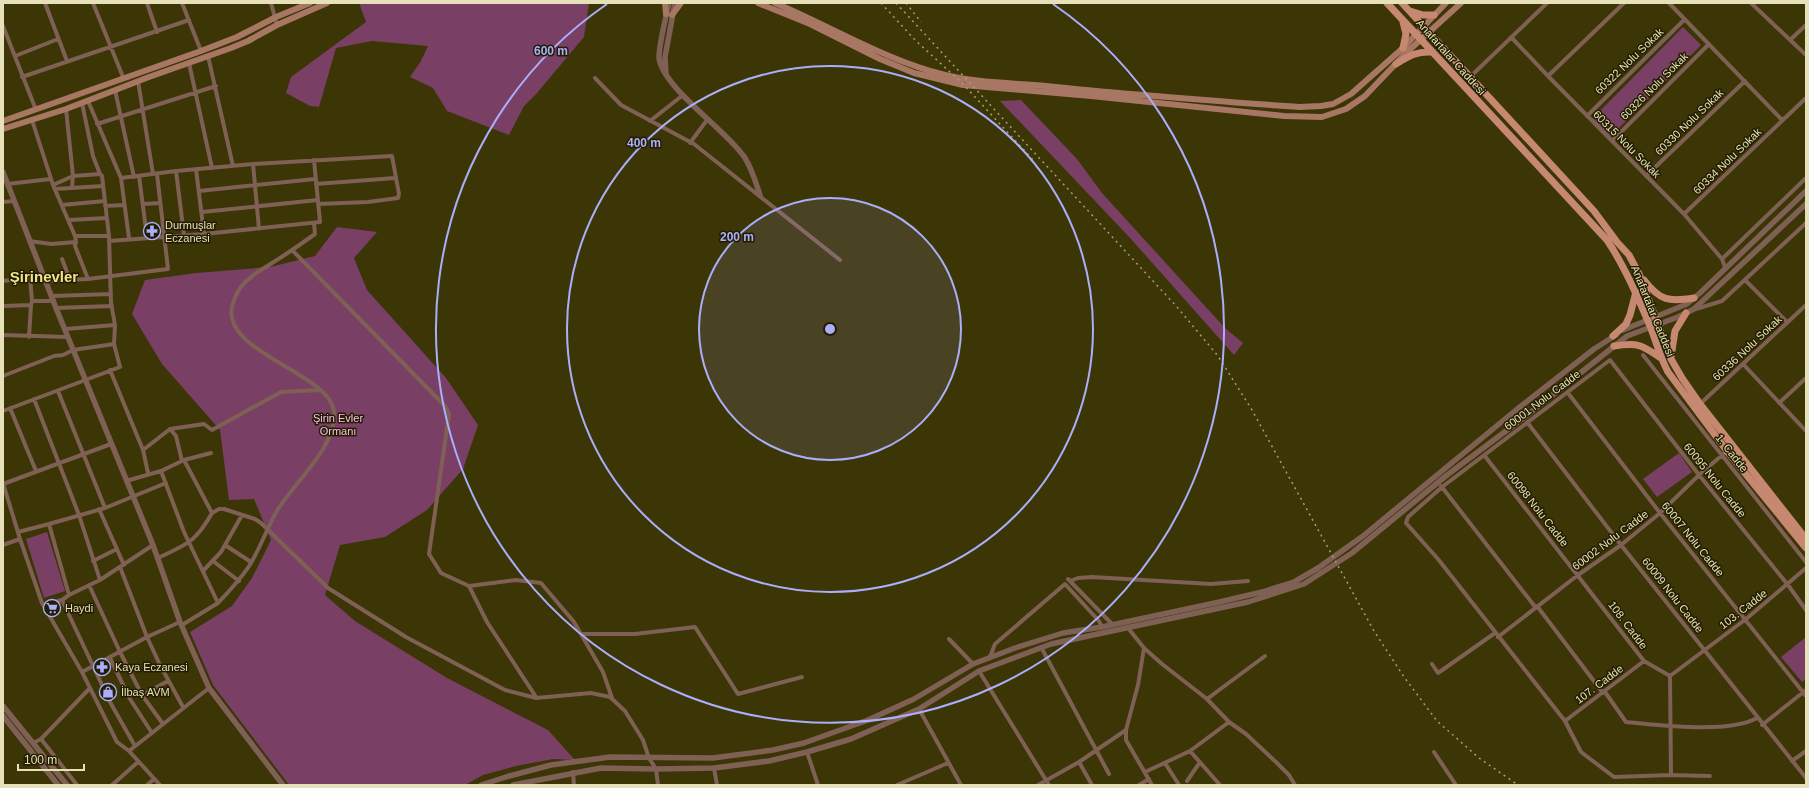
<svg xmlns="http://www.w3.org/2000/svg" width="1809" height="788" viewBox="0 0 1809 788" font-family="Helvetica,sans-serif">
<rect width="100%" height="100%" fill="#3c3505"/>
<path fill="#793f65" d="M359 3H589L584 37 537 93 524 106 509 135 447 111 433 88 410 77 421 61 428 46 372 41 336 48 319 107 310 106 286 93 291 77 366 22Z
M1683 27 1701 45 1610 137 1592 119Z
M1021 100 1077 159 1102 193 1225 328 1243 343 1234 355 1131 239 1000 101Z
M337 227 377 232 354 258 367 290 446 378 478 425 463 469 427 510 385 537 340 545 325 595 355 621 447 678 548 730 575 760 553 759 516 766 483 775 465 785H289L213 685 190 632 232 606 252 578 271 540 254 499 229 500 220 430 162 364 132 314 145 280 196 273 270 267 315 256Z
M1679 453 1692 472 1657 497 1643 479Z
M47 532 65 591 44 598 26 539Z
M1806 637V679L1802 682 1781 657Z"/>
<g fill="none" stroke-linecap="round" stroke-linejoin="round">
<path stroke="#7f6054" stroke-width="4" d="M45 3 67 61
M93 3 123 77
M147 3 157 32
M182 3 201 51
M271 3 277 25
M1669 3 1782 120
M1751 3 1806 55
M3 26 36 110
M1511 37 1548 76 1684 214 1722 259 1725 267
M1790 40 1806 25
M15 56 58 39
M208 56 233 166
M189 63 212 168
M1548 76 1624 3
M22 77 189 20
M1470 77 1547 3
M595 78 621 105 694 144 840 260
M138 81 153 174
M115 90 134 177
M88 101 121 178 129 238
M66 109 73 176 72 187
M1587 116 1684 20
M32 120 53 185 75 236 76 242 75 246 88 279
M650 121 683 95
M97 124 216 86
M1612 141 1709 44
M690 143 707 120
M253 164 259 229
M196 169 204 234
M176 171 184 235
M139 176 147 237
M1646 176 1745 81
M121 178 176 171 253 164 392 156 399 194 398 198 368 202 318 204
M7 184 51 179
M316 184 395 178
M53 185 73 176 100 174
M55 189 103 186
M199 191 315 179
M3 202 14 201
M143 204 160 203
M62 205 105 201
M105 206 124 205
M202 212 318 200
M1684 214 1806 98
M69 220 107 218
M75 236H109
M29 241 51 244 76 242
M109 241 204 234 320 222 314 160
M292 250 445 406 449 414 429 554 441 573 469 586 487 622 536 697
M62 259 70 280
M1722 259 1806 178
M30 277 32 301
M1745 280 1787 322
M3 281 44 276
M46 281 88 279 168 269 157 174
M52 296 111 294
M3 306 31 305 32 301H54
M56 308 112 306
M1696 309 1722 301 1806 223
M65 329 115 325
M3 335 68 337
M29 337 31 305
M1643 355 1806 562
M1743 364 1806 431
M110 370 143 450
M3 376 54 356 63 355 73 350 114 344
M58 391 105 508
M1568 393 1660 513 1806 696
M34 399 79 515 100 580
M1779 403 1806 378
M1700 404 1806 305
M10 408 36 471
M3 411 120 367 114 344 115 325 111 303 109 236 102 176 100 174 93 156 82 103
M1527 422 1621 545 1806 778
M170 429 204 424 212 430 281 392 320 390
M1484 455 1644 661 1670 676 1671 775
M161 471 184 460 211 453
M148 473 143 450 170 429 176 436 182 461
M126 481 161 471 184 532 218 603 182 625
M3 483 20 539 3 545
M3 484 111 444
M1441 486 1536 608
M99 509 124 565
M212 513 219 509H224L255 519 261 523 328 588 406 637 505 690 536 698 591 693 610 697 625 711 643 740 649 758 656 769 658 785
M49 524 105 508 166 483
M18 532 49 524 69 595 62 600 43 605
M20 539 42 603 82 672 117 742 129 751 160 785
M225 545 251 562
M158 558C187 544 195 543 212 513L184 460
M93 561 117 549
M213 561 239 581
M120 567 147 637 160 665 183 707
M203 571 221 552 242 515
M1068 579 1112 624
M1070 581 1078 578 1092 577 1211 584 1248 581
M89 585 120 652 142 695 163 724
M469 586 516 580 541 583 574 622 603 672 612 698
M69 595 100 580 153 545
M62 600 110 702 135 746
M218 603C230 590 242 578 251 563 261 546 268 526 278 509 295 482 338 445 334 411 329 371 212 351 234 300 237 292 243 283 250 278 256 272 265 268 272 263 287 254 301 244 315 234L314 223
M1537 606 1603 693
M1128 628 1144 648 1162 664 1207 699 1229 722 1246 734 1277 763 1289 775 1295 785
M581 634H635L695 627 738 694 802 677
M1498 637 1578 575 1621 545 1660 513 1699 475 1727 451
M949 639 973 664
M1041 647 1109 774
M1144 648 1138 685 1126 730V740L1152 785
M990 657 995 644 1065 584 1099 621 1102 627
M110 658 130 699 152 733
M1432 664 1438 673 1495 633
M979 671 1049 785
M82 672 147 637 180 622
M1670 676 1746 619 1806 568
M1605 692 1626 722C1660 725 1728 734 1757 718
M142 695 168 681
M1207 699 1265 656
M919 709 961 785
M1565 721 1644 661
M1762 725 1806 690
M41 739 77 785
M33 743 41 739 90 688
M129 751 209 688
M1190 751 1220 785
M807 752 818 785
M1434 752 1456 785
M1792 761 1806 751
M1079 762 1092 785
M1165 763 1179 785
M714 768 717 785
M573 772 574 785
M1145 772 1190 751 1229 722
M1710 776 1671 775 1614 777 1581 752 1565 721 1438 559 1406 523 1408 517 1442 487 1610 360 1699 475 1788 585 1806 610
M1187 781 1200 762
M112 785 138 762
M147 785 154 779
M897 785 948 763
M1038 785 1079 762 1126 730
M1139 785 1149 779"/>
<path stroke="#7f6054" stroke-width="5.5" d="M669 3C666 16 659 45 659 57 661 87 729 132 745 158 752 169 756 183 760 195
M666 74 665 57 675 3
M3 172 56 308 153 545 180 622 209 688 283 785
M1623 330 1687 304 1700 293 1806 191
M3 706 67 785
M3 716 58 785
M481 785 506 777 551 765 610 757 713 758 773 750 804 743 868 720 914 699 973 664 1015 648 1063 633 1102 627 1215 603 1262 592 1294 582 1318 568 1363 536 1516 410 1594 349 1616 335
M513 785 601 768 656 769 714 768 769 761 807 752 851 739 919 709 979 671 1051 644 1248 602 1304 584 1352 553 1447 475 1526 416 1627 336 1678 317 1694 309 1806 204"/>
<path stroke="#a87764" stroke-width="6" d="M665 3 666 14
M758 3 810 24 880 59 914 73 963 85 1091 96 1284 116 1322 117 1346 109 1365 96 1406 53 1461 3
M775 3C832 27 885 60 945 75 978 83 1012 83 1046 86 1130 95 1215 101 1299 107L1321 106 1333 104 1351 94 1403 48 1446 3
M672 15 681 3
M3 121 201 51 237 37 276 17 310 3
M3 129 66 109 149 77 231 48 248 41 277 25 327 3"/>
<path stroke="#c78871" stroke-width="7" d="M1387 3 1607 240C1625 267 1637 296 1650 326 1656 341 1660 357 1668 372L1727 451 1806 548
M1402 3 1594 211 1617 242 1629 255 1639 274 1671 359 1682 378 1700 404 1806 539
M1410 11 1423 15H1434
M1403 48 1406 34 1403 22
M1396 64C1409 56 1417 51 1432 52
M1644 280C1660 301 1669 302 1694 298
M1613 336 1626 324 1630 315 1636 292
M1614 346C1638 342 1642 345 1661 358
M1671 357 1675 331 1686 313"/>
<path stroke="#a59f74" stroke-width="1.5" stroke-dasharray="2 4" stroke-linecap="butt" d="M881 3 915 40 963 84 1035 162
M896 3 1177 307 1218 356 1252 410 1374 631 1404 677 1437 721 1479 758 1518 785
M906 3 921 22"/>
</g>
<circle cx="830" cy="329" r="131" fill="#abaffb" fill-opacity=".12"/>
<g fill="none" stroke="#abaffb" stroke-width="2">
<circle cx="830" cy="329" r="131"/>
<circle cx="830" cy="329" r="263"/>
<path d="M1053 4A394 394 0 1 1 607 4"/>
</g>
<defs>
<g id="pharmacy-ring" transform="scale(0.9)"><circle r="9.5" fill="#221c00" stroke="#abaffb" stroke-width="1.5"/><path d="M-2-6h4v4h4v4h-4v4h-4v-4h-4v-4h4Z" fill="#abaffb"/></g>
<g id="supermarket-ring" transform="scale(0.9)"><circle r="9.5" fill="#221c00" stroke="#abaffb" stroke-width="1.5"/><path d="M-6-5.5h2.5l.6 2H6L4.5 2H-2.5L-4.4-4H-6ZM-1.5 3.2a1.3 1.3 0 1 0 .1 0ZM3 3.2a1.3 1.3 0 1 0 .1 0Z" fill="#abaffb"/></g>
<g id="shop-ring" transform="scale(0.9)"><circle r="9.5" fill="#221c00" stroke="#abaffb" stroke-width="1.5"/><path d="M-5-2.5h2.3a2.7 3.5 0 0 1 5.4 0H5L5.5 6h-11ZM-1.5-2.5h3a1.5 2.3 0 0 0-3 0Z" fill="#abaffb"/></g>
</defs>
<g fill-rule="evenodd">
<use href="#pharmacy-ring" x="152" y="231"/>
<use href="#supermarket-ring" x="52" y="608"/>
<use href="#pharmacy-ring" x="102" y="667"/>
<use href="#shop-ring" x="108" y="692"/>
</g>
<g text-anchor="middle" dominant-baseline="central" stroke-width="3" stroke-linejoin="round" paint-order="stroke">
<g font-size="11" fill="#e6e1b8" stroke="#221c00">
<text transform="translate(1451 57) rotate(48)">Anafartalar Caddesi</text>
<text transform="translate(1629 61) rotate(-44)">60322 Nolu Sokak</text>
<text transform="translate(1654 86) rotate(-45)">60326 Nolu Sokak</text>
<text transform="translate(1689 122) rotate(-44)">60330 Nolu Sokak</text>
<text transform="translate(1627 144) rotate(45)">60315 Nolu Sokak</text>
<text transform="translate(1727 161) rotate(-44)">60334 Nolu Sokak</text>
<text transform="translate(1653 311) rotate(68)">Anafartalar Caddesi</text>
<text transform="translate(1747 348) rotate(-43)">60336 Nolu Sokak</text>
<text transform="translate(1542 400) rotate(-37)">60001 Nolu Cadde</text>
<text transform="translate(1732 453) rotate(52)">1. Cadde</text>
<text transform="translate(1715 480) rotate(51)">60095 Nolu Cadde</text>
<text transform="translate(1538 509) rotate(52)">60098 Nolu Cadde</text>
<text transform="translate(1693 539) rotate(51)">60007 Nolu Cadde</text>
<text transform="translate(1610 540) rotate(-37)">60002 Nolu Cadde</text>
<text transform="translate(1673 595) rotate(52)">60009 Nolu Cadde</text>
<text transform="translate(1743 609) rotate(-38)">103. Cadde</text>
<text transform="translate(1628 625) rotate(53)">108. Cadde</text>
<text transform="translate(1599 684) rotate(-37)">107. Cadde</text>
</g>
<g font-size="11" fill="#e6e1b8" stroke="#221c00" text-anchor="start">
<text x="165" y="225">Durmuşlar<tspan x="165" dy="13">Eczanesi</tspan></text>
<text x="65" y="608">Haydi</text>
<text x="115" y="667">Kaya Eczanesi</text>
<text x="121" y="692">İlbaş AVM</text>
</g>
<g font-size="11" fill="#f8c0e3" stroke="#221c00">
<text x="338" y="418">Şirin Evler<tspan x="338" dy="13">Ormanı</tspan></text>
</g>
<g font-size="15" font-weight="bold" fill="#f0e48f" stroke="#221c00">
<text x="44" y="276">Şirinevler</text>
</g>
</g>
<circle cx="830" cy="329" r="6" fill="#abaffb" stroke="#221c00" stroke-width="2"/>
<g font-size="12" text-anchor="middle" font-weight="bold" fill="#abaffb" stroke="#221c00" stroke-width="3" stroke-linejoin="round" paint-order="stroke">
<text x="551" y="55">600 m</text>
<text x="644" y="147">400 m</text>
<text x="737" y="241">200 m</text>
</g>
<rect width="1809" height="788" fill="none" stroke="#e6e1b8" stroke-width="8"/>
<path d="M18 764v6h66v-6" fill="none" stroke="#e6e1b8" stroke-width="2"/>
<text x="24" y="764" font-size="12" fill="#e6e1b8" stroke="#221c00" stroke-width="3" paint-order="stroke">100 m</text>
</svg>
